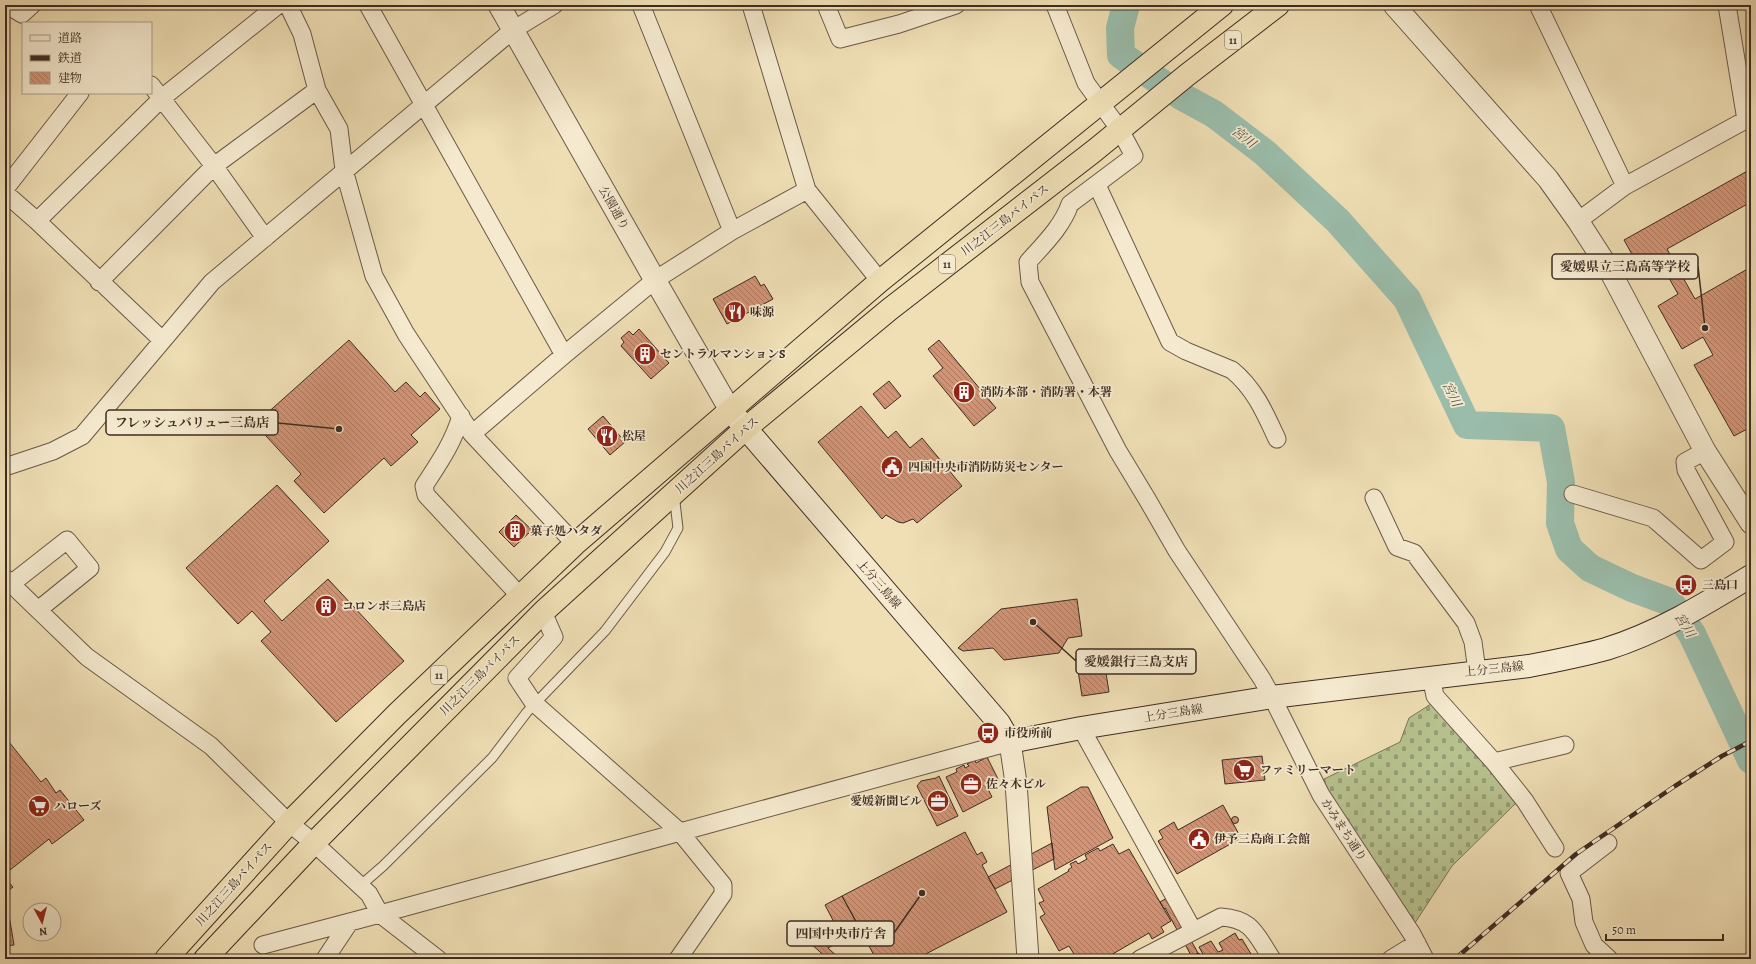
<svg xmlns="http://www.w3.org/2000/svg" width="1756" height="964" viewBox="0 0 1756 964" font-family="Alegreya,'Noto Serif JP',serif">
<defs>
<pattern id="cemetery-stones" width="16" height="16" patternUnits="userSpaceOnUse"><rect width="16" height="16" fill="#b7c28f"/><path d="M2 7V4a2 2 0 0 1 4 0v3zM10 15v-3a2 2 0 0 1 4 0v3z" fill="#969e74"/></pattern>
<pattern id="building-back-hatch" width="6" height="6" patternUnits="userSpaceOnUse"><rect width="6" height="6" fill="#d39476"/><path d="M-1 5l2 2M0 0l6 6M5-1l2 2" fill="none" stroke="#ac7960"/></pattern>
</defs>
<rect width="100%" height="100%" fill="#f0dfb5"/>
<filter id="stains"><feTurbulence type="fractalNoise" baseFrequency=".005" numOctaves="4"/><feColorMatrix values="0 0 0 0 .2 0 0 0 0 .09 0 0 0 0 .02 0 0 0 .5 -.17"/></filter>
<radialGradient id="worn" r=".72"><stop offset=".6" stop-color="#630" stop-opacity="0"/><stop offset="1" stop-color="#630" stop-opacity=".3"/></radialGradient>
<path fill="url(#cemetery-stones)" stroke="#7a7758" d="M1434 702 1517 802 1452 866 1413 926 1318 782 1400 742 1409 718Z"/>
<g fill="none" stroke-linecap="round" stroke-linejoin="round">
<path stroke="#9abdab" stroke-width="28" d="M1126 5 1120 28 1121 55 1181 96 1214 114 1265 153 1338 221 1407 299 1467 425 1551 428 1561 482 1560 523 1569 549 1590 568 1632 588 1670 602 1692 634 1751 760"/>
</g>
<path fill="url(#building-back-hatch)" stroke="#3d2c22" d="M1751 169V202L1667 249 1695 299 1751 267V427L1734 436 1694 365 1713 355 1703 337 1682 349 1658 306 1678 294 1661 264 1643 274 1624 240Z
M755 276 761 286 764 284 773 299 727 324 713 299Z
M639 329 669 363 651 379 621 346 624 342 621 338 629 331 633 335Z
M349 340 395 392 406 382 420 397 425 392 440 409 411 435 418 442 391 466 384 458 324 513 294 481 301 474 255 424Z
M939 340 996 408 974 426 933 376 943 368 928 349Z
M889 381 901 396 885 409 873 394Z
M861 406 888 438 896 431 910 448 922 438 962 486 917 523 913 519 903 523 898 522 886 515 882 519 818 442Z
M603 416 625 442 610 455 588 429Z
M277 485 329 541 264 601 282 621 328 579 404 661 336 722 261 641 271 632 252 611 238 624 186 568Z
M516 515 532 530 514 547 499 532Z
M1077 599 1082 636 1068 638 1059 653 1004 660 993 648 963 651 958 648 1001 609Z
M1103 654 1109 692 1082 696 1076 658Z
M5 737 41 782 46 778 56 793 60 790 84 820 52 844 49 839 5 874Z
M1262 756 1265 780 1225 784 1222 760Z
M987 757 999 781 987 787 992 797 963 812 946 777 957 772 956 769 964 765 965 768 969 766 967 764 975 760 976 763Z
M939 776 958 816 937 826 917 786 921 781 936 778Z
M1081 787H1088L1113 838 1055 870 1047 807Z
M1223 805 1241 838 1177 874 1158 841 1163 838 1159 831 1174 822 1178 830Z
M1231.5 820a3.5 3.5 0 1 1 7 0a3.5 3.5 0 1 1-7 0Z
M965 832 977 855 982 852 987 862 982 865 1007 912 916 959H876L842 896Z
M1052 843 1054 859 995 889 988 877Z
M1113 844 1119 854 1129 849 1171 921 1161 927 1164 932 1152 939 1149 933 1104 959H1077L1069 946 1059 951 1040 917 1045 914 1039 903 1044 901 1038 889 1069 871 1068 870 1072 867 1070 864 1076 861 1078 864 1087 859 1085 855 1098 848 1100 851Z
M5 878 13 887 5 893Z
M842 896 861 930 828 948 840 959H828L810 943 837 928 825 905Z
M1167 898 1198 953 1192 957 1165 908 1164 909 1160 902Z
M5 909H8L14 945 5 946Z
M1235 933 1239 940 1242 939 1254 959H1203L1205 958 1199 947 1211 941 1218 952 1223 950 1219 943Z
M1199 953 1202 959H1188Z"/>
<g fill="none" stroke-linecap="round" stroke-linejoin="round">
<g stroke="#6a5947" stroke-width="11">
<path id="service" d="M360 886 383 866 492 758 527 712 605 631 665 552 678 528 674 494"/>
</g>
<g stroke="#6a5947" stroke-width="19">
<path id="minor" d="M7 5 22 14 32 5
M288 5 302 34 317 90 339 129 344 170 374 276 406 334 472 434 575 544
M368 5 564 355
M641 5 732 231
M751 5 807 190 880 281
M826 5 840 39 899 24 956 5
M1055 5 1086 83 1120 130 1134 156 1070 204C1062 227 1043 245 1028 262L1030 282 1118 451 1147 499 1177 551 1262 679 1272 697 1321 795 1412 934 1425 959
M1538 5 1625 186
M1727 5 1746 120
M151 85 214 166 265 238
M1097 185 1170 342 1186 351 1232 370C1255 389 1265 413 1277 439
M5 189 80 93
M5 193 37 221 162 340
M37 221 162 98 278 5
M1578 221 1625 186 1751 117
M99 282 214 166 317 90
M461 416C453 443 439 463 424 486L426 495 521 597
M472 434 564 355 655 280 732 231 807 190
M5 467 53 451 82 436 212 282 513 30 554 5
M1573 494 1653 518 1701 560 1725 542 1686 470 1685 462 1705 451
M1374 498 1397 547 1414 553 1466 623 1473 642 1477 671
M5 578 87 657 211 746 289 823 314 843 369 894 380 914 438 959
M11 584 67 540 90 568 38 610
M543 612 554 637 517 678 533 702 680 832 723 885V894L678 959
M1431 676 1435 696 1494 762 1525 801 1555 848
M1081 728 1193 930
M1494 762 1565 745
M1608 843 1569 873 1581 899 1584 922 1594 945 1609 959
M263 945 380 914 1010 742
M325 959 349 923
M1140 959 1221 917C1253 919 1256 935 1272 959
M1391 959 1417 943"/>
</g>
<g stroke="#6a5947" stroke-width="23">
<path id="tertiary" d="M499 5 655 280 730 410
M1394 5 1548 179 1578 221 1609 269 1705 451 1751 523
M1010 742 1016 783 1028 959"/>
</g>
<g stroke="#3d2c22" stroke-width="24">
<path id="secondary" d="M730 410 999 723 1010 742 1081 728 1272 697 1529 666C1555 661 1581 656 1606 649 1658 633 1705 604 1751 576"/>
</g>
<g stroke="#3d2c22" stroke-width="24">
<path id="trunk" d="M166 959 289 823 397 714 575 544 880 281 1222 5
M205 959 314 843 543 612 745 429 890 309 1094 151 1187 75 1278 5"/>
</g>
<use href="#service" stroke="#f5eacf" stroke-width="9"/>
<use href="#minor" stroke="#f5eacf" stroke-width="17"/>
<use href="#tertiary" stroke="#f5eacf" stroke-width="21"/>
<use href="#secondary" stroke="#f5eacf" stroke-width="22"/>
<use href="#trunk" stroke="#f0dfb5" stroke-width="22"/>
<g stroke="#3d2c22" stroke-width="4.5">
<path id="rail" d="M1455 959 1576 854 1675 786 1722 756 1751 741"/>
</g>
<use href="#rail" stroke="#f5eacf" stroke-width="3" stroke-dasharray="9" stroke-linecap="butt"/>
</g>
<defs>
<g id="restaurant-disc" transform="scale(1.15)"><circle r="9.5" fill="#8f2418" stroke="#f5eacf"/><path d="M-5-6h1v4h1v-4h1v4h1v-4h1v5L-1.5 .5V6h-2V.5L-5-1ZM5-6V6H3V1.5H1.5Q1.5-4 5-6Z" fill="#fff"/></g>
<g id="building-disc" transform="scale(1.15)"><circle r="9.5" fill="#8f2418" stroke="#f5eacf"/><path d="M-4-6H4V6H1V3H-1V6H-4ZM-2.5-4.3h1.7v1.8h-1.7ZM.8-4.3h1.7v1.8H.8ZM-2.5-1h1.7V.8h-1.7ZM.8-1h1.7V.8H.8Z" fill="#fff"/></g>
<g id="civic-disc" transform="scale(1.15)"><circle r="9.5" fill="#8f2418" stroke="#f5eacf"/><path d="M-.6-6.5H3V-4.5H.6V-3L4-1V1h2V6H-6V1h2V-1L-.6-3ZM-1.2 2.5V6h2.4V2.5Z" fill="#fff"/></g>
<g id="bus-disc" transform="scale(1.15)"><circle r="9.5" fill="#8f2418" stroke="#f5eacf"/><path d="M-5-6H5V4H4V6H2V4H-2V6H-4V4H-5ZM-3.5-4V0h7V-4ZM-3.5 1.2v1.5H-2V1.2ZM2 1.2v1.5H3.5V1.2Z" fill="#fff"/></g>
<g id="supermarket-disc" transform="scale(1.15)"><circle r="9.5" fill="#8f2418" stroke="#f5eacf"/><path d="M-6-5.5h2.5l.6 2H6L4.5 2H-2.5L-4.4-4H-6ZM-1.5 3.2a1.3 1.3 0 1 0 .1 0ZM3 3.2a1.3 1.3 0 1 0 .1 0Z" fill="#fff"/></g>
<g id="office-disc" transform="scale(1.15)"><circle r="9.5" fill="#8f2418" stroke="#f5eacf"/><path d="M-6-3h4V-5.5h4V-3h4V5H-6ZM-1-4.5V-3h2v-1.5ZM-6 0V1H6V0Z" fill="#fff"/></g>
</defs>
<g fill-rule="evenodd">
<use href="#restaurant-disc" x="735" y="312"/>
<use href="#building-disc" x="645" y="354"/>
<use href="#building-disc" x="964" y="392"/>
<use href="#restaurant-disc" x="607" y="436"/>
<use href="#civic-disc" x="892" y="467"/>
<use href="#building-disc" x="515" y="531"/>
<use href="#bus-disc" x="1686" y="585"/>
<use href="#building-disc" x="326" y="606"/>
<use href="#bus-disc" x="988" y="733"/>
<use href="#supermarket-disc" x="1244" y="770"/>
<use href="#office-disc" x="971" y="784"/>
<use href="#office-disc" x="938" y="801"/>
<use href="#supermarket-disc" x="39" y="806"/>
<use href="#civic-disc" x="1199" y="839"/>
</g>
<g text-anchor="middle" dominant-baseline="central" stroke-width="3.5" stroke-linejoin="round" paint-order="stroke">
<g fill="#f5eacf" stroke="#746556" stroke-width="1">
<rect x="1225" y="31" width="16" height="18" rx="3"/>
<rect x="939" y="255" width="16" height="18" rx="3"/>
<rect x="431" y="666" width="16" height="18" rx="3"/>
</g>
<g font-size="11" font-weight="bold" fill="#3d2c22">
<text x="1233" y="40">11</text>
<text x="947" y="264">11</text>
<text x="439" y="675">11</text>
</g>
<g font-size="12" fill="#3d2c22" stroke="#f5eacf">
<text transform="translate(614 208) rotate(60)">公園通り</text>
<text transform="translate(1005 220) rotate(-38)">川之江三島バイパス</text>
<text transform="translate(717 455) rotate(-42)">川之江三島バイパス</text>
<text transform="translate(879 584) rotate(49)">上分三島線</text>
<text transform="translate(1494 669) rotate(-6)">上分三島線</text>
<text transform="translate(480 675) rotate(-45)">川之江三島バイパス</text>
<text transform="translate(1173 713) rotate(-9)">上分三島線</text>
<text transform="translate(1344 830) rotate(57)">かみまち通り</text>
<text transform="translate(234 884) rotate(-48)">川之江三島バイパス</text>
</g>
<g font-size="12" font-weight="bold" fill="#3d2c22" stroke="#f5eacf" text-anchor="start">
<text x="750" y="312">味源</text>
<text x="660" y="354">セントラルマンションS</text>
<text x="980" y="392">消防本部・消防署・本署</text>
<text x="622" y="436">松屋</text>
<text x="908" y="467">四国中央市消防防災センター</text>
<text x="530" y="531">菓子処ハタダ</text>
<text x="1702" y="585">三島口</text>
<text x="342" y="606">コロンボ三島店</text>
<text x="1004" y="733">市役所前</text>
<text x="1260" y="770">ファミリーマート</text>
<text x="986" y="784">佐々木ビル</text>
<text x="922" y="801" text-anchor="end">愛媛新聞ビル</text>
<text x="54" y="806">ハローズ</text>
<text x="1214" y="839">伊予三島商工会館</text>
</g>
<g font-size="13" font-style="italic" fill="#545044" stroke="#f5eacf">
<text transform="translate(1244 137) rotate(38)">宮川</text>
<text transform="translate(1452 394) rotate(64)">宮川</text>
<text transform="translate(1685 625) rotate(58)">宮川</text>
</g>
</g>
<path fill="none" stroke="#3d2c22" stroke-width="1.5" d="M1705 328L1698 266M339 429L278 423M1033 622L1076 661M922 893L894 933"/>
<g fill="#3d2c22" stroke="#f5eacf" stroke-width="1.5">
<circle cx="1705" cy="328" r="4"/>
<circle cx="339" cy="429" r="4"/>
<circle cx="1033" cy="622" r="4"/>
<circle cx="922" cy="893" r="4"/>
</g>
<g fill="#f5eacf" stroke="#3d2c22" stroke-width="1.5">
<rect x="1552" y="254" width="146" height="25" rx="4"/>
<rect x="106" y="410" width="172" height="25" rx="4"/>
<rect x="1076" y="649" width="120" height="25" rx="4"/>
<rect x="787" y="921" width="107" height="25" rx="4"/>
</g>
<g font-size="13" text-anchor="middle" font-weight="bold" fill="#3d2c22">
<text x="1625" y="271">愛媛県立三島高等学校</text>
<text x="192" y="427">フレッシュバリュー三島店</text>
<text x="1136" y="666">愛媛銀行三島支店</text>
<text x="841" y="938">四国中央市庁舎</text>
</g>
<rect width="1756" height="964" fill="none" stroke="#f0dfb5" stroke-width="20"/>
<rect x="6" y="6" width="1744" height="952" fill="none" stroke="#3d2c22" stroke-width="2"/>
<rect x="10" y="10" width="1736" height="944" fill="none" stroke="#3d2c22"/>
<rect x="22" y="22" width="130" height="72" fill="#f5eacf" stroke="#ab9e8a"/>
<rect x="30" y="35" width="20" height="6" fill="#f5eacf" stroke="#ab9e8a"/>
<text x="58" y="42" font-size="12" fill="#3d2c22">道路</text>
<rect x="30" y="55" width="20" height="6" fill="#3d2c22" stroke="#ab9e8a"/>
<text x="58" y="62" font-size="12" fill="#3d2c22">鉄道</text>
<rect x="30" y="72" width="20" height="12" fill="url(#building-back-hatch)" stroke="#ab9e8a"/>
<text x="58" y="82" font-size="12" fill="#3d2c22">建物</text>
<g transform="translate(42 922) rotate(173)"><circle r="19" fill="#f5eacf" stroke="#ab9e8a"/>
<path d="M0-3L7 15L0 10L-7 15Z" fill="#8f2418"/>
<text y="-6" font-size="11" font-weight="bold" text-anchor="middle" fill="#3d2c22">N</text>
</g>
<path d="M1606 934v6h117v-6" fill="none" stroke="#3d2c22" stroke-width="2"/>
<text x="1612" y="934" font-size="12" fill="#3d2c22" stroke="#f5eacf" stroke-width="3" paint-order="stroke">50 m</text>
<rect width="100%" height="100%" filter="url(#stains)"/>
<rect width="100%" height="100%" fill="url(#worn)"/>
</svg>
